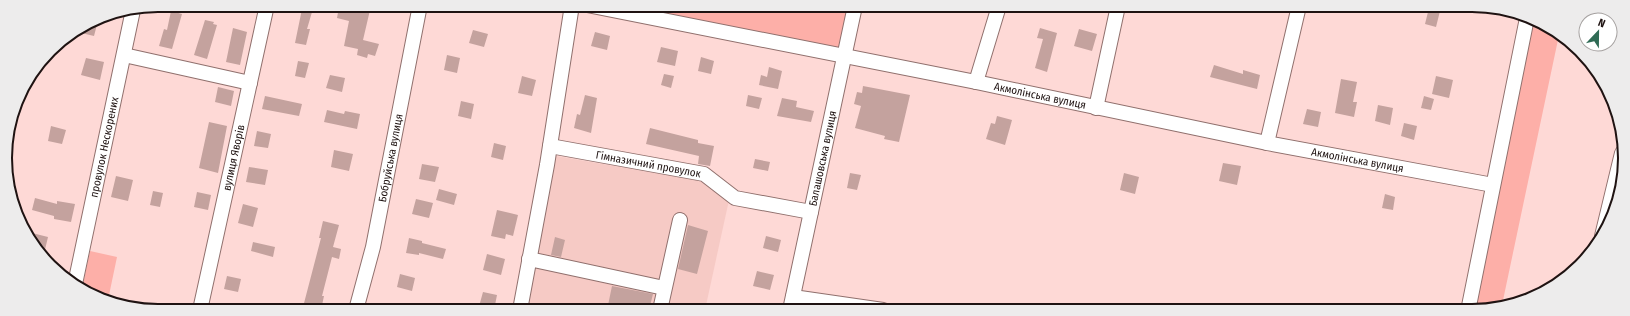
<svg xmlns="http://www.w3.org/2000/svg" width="1630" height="316" viewBox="0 0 1630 316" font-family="'Fira Sans Condensed',sans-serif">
<rect width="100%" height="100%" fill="#fed9d6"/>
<path fill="#f6cac5" d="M556 156 701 181 729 200 705 310H526Z"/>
<path fill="#fdafa8" d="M587 5 855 6 844 57Z
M1527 18 1548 25 1559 35 1502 305 1482 311H1468Z
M90 251 117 257 108 300 90 295 82 289Z"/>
<path fill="#c4a29e" d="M339 7 356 11 357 7 370 10 363 40 379 44 375 56 368 54 367 58 357 55 358 49 344 46 349 21 337 18Z
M1429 8 1440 11 1436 27 1425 24Z
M302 9 312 12 307 29H310L306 45 295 43Z
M171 11 182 14 172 49 159 46 164 29 167 30Z
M99 17 94 36 77 32 81 29Z
M205 20 214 22 213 24 217 25 207 59 194 55Z
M233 28 247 32 240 65 226 62Z
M1040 28 1057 33 1047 72 1035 68 1043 39 1037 38Z
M1079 29 1097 34 1092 51 1074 46Z
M473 30 488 34 484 47 469 43Z
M595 32 610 36 607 50 591 46Z
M661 47 678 51 675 66 657 62Z
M447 55 460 58 457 73 444 70Z
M701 57 714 61 711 74 698 71Z
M86 58 104 62 100 80 81 75Z
M298 61 309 63 305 78 295 76Z
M1214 65 1243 74V70L1260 75 1257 89 1210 77Z
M769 67 782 71 778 89 759 85 761 75 767 77Z
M664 74 674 76 671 88 661 85Z
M330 75 345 78 342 92 326 88Z
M522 76 536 80 532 96 518 93Z
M1436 76 1453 80 1449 98 1432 94Z
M1341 79 1357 82 1353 102H1357L1354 117 1335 113Z
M863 86 910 95 899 142 884 139 885 136 855 128 861 106 854 104 857 92 862 93Z
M218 87 234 91 231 106 215 102Z
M585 95 597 98 591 133 574 128 577 114 580 115Z
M748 95 762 98 759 109 746 106Z
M265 96 302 104 299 116 262 109Z
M1424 96 1434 99 1431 110 1421 108Z
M782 98 797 101 796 107 814 111 811 122 777 116Z
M461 101 474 104 471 119 458 116Z
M1378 105 1393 108 1390 125 1375 121Z
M1307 109 1321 112 1318 127 1303 124Z
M327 110 344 114 345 111 360 114 357 129 324 122Z
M997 116 1012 120 1005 145 986 139 991 123 995 124Z
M209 122 227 126 218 173 199 168Z
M1404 123 1417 126 1414 140 1401 136Z
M51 126 66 130 62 144 48 141Z
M650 128 698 140V143L714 146 710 166 698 164 699 156 646 144Z
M257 131 271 134 268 148 254 146Z
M494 143 506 146 503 160 491 157Z
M334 150 353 154 349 171 331 167Z
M755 159 770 162 768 171 753 168Z
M1223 163 1241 166 1237 185 1219 181Z
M422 164 439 167 435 182 419 179Z
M249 167 268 170 265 185 246 182Z
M850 173 861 175 857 190 847 188Z
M1124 173 1139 177 1135 194 1120 190Z
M116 176 133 180 128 201 111 197Z
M439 189 457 194 454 205 436 200Z
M153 191 163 193 160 207 150 205Z
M197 192 211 195 208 210 194 207Z
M1385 194 1395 197 1393 210 1382 208Z
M35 198 57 204V201L75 204 71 222 54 219V216L32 210Z
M416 199 433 203 429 218 412 214Z
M243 204 258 208 253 227 238 223Z
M497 210 518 215 513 236 506 234 505 239 491 236Z
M323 221 339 225 333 247 341 249 339 259 332 257 322 296H324L321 310H315L303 307 321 238H319Z
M688 225 708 231 697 274 678 269Z
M28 232 48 237 43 258 40 253Z
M766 236 781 240 778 252 763 248Z
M555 237 565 240 561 257 551 255Z
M409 238 422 241V243L446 249 443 259 419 253V255L406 253Z
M253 242 275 247 273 257 251 251Z
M487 254 505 259 501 275 483 270Z
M757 271 774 275 770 290 753 286Z
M400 274 415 278 412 291 397 287Z
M227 276 241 279 238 292 224 289Z
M612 286 653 294 649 310H607Z
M483 292 497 295 494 310H478Z"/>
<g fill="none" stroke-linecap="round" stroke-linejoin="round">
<g stroke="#90706d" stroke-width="16">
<g id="minor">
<path id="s1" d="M587 5 976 82 1267 143 1493 185"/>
<path d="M124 55 250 83"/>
<path d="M976 82 999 6"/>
<path d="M1096 108 1118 6"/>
<path d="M1267 143 1299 6"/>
<path id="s2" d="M550 146 704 174 735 198 811 212"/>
<path d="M1602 236 1622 153"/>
<path d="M529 259 664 288"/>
<path id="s3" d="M75 284 133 10"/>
<path d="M793 297 883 310"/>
<path id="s4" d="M200 310 267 5"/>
<path id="s5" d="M356 310 373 247 420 5"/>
<path d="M520 310 547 165 572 5"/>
<path d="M660 310 680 220"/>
<path id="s6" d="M790 310 855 6"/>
<path d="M1468 311 1527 18"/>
</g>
</g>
<use href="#minor" stroke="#fff" stroke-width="14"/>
</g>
<g text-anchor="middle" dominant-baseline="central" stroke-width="3.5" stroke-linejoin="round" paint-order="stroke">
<g font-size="11" fill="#1f1312" stroke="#fff">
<text stroke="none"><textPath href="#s1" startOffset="462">Акмолінська вулиця</textPath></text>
<text stroke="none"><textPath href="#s3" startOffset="140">провулок Нескорених</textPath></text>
<text stroke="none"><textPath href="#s4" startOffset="156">вулиця Яворів</textPath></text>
<text stroke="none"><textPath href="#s5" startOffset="156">Бобруйська вулиця</textPath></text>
<text stroke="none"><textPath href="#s6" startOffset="155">Балашовська вулиця</textPath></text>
<text stroke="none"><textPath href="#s1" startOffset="786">Акмолінська вулиця</textPath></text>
<text stroke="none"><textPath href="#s2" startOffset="100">Гімназичний провулок</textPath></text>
</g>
</g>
<path d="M0 0H1630V316H0ZM158 12H1472A146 146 0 0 1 1618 158V158A146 146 0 0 1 1472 304H158A146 146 0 0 1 12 158V158A146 146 0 0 1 158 12Z" fill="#edecec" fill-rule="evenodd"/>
<path fill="none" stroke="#1f1312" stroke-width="2" d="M158 12H1472A146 146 0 0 1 1618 158V158A146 146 0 0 1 1472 304H158A146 146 0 0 1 12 158V158A146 146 0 0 1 158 12Z"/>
<g transform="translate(1598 32) rotate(22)"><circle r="19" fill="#ffffff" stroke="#a5a1a0"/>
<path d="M0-3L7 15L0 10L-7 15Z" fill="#2f6b55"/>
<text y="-6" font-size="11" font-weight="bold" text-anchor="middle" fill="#1f1312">N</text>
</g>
</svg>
